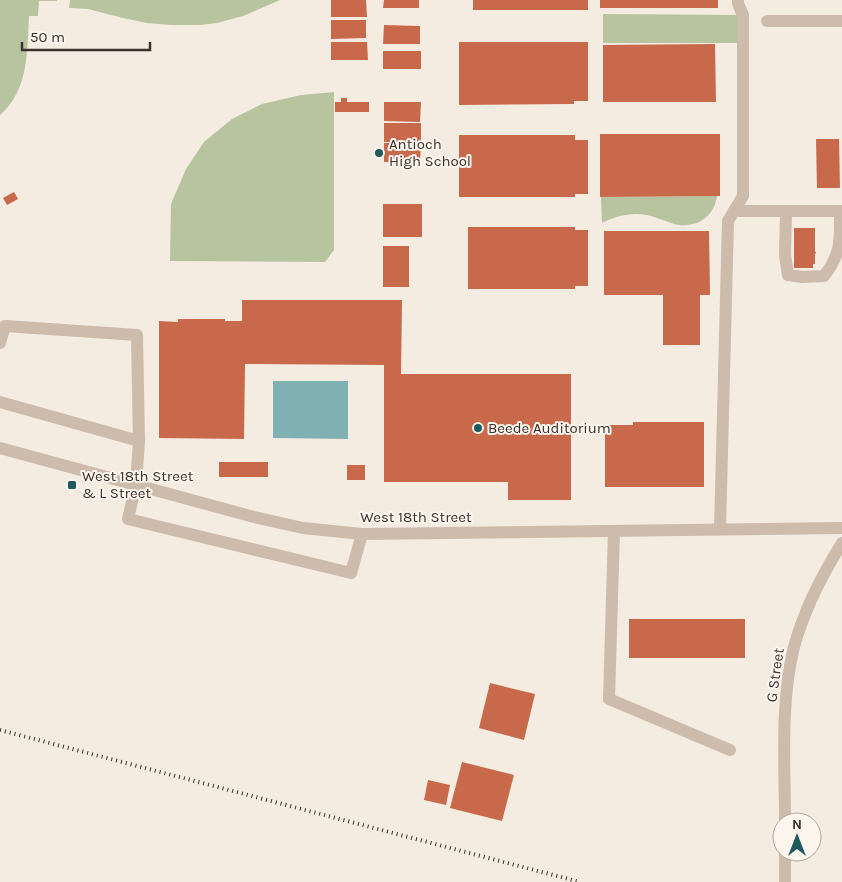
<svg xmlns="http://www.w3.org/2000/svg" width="842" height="882" font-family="Karla,sans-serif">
	<rect width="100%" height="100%" fill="#f4ebe1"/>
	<g fill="#b8c4a0">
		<path d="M0 0H57V1H39L38 16H29C27 51 29 90 0 115Z"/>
		<path d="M70 0H280L243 16 217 23 200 25H171L147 23 123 18 88 9 69 8Z"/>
		<path d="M603 14 740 15V43H603Z"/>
		<path d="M334 92V250L325 262 170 261 171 204 186 169 204 142 232 119 262 104 301 95Z"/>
		<path d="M717 196C714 218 695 229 674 224 665 221 656 217 647 215 631 212 616 216 602 223L601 197Z"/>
	</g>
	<path fill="#7fb0b2" d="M273 381H348V439L273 438Z"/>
	<g fill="#c8694b">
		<path d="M331 0H366L367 17H331Z"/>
		<path d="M384 0H419V8H383Z"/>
		<rect x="473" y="0" width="115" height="10"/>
		<rect x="600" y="0" width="118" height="8"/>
		<path d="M331 20H366V38L331 39Z"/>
		<path d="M384 25 420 26V44H383Z"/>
		<path d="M331 42H367L368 60H331Z"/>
		<path d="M459 42H588V101H574V104L459 105Z"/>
		<path d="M715 44 716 102H603V45Z"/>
		<rect x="383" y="51" width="38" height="18"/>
		<path d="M341 98H347V102H369V112H335V102H341Z"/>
		<path d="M384 102H421L420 122 384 121Z"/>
		<rect x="384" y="123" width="37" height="19"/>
		<path d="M600 134H720V196L600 197Z"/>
		<path d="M459 135H575V140H588V194H575V197H459Z"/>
		<path d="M816 139H839L840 188H817Z"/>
		<path d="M384 143H421L420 162H384Z"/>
		<path d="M14 192 18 199 7 205 3 198Z"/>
		<rect x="383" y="204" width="39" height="33"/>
		<path d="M468 227H575V230H588V286H575V289H468Z"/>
		<path d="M794 228H815V251L816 253 815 254V264H813V268H794Z"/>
		<path d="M604 231H709L710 295H700V345H663V295H604Z"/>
		<rect x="383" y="246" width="26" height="41"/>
		<path d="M242 300H402L401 374H571V500H508V482H384V365L245 364 244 439 159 438V321L178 322V319H225V321H242Z"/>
		<path d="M633 422H704V487H605V425H633Z"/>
		<rect x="219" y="462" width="49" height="15"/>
		<rect x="347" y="465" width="18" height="15"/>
		<rect x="629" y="619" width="116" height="39"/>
		<path d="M490 683 535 694 524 740 479 728Z"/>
		<path d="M462 762 514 775 502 821 450 808Z"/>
		<path d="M428 780 450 785 446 805 424 800Z"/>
	</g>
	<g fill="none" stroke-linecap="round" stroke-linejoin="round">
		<g stroke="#cdbbac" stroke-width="12">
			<path d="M767 21H842"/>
			<path d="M734 211H842"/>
			<path d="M786 211 785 255 788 275 802 277 824 276C842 253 840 239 840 211"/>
			<path d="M0 343 5 326 137 335 139 441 136 484 128 519 351 573 362 534"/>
			<path d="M0 402 139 441"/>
			<path d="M0 448 254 517 303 528 362 534 842 528"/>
			<path d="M720 529 728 221 743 196V15L738 4V0"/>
			<path d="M614 531 609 699 730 750"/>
			<path d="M785 822C785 765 780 703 794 647 804 610 822 575 842 543"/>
			<path d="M785 882V852"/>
		</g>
		<path stroke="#3b302b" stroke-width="4" stroke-dasharray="1 4" stroke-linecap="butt" d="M0 730 580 882"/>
	</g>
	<g fill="#1f5a5e" stroke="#fbf5ee" stroke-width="2">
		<circle cx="379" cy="153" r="5"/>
		<circle cx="478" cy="428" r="5"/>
		<rect x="67" y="480" width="10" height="10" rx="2.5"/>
	</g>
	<g text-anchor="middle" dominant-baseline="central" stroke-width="4" stroke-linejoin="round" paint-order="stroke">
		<g font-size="15" fill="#3b302b" stroke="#fbf5ee" text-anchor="start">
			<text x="389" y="144">Antioch<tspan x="389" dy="17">High School</tspan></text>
			<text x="488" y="428">Beede Auditorium</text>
			<text x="82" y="476">West 18th Street<tspan x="82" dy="17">&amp; L Street</tspan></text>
		</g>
		<g font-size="15" fill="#3b302b" stroke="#fbf5ee">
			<text x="416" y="517">West 18th Street</text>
			<text transform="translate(775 675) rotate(-82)">G Street</text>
		</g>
	</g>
	<g transform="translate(797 837)"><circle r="24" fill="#fbf5ee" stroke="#aea6a0"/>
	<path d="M0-4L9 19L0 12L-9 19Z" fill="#1f5a5e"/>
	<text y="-8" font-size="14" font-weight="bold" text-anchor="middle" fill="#3b302b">N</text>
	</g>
	<path d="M22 42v8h128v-8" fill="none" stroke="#3b302b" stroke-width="2.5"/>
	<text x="30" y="42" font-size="15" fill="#3b302b" stroke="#fbf5ee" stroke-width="4" paint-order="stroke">50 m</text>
</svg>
